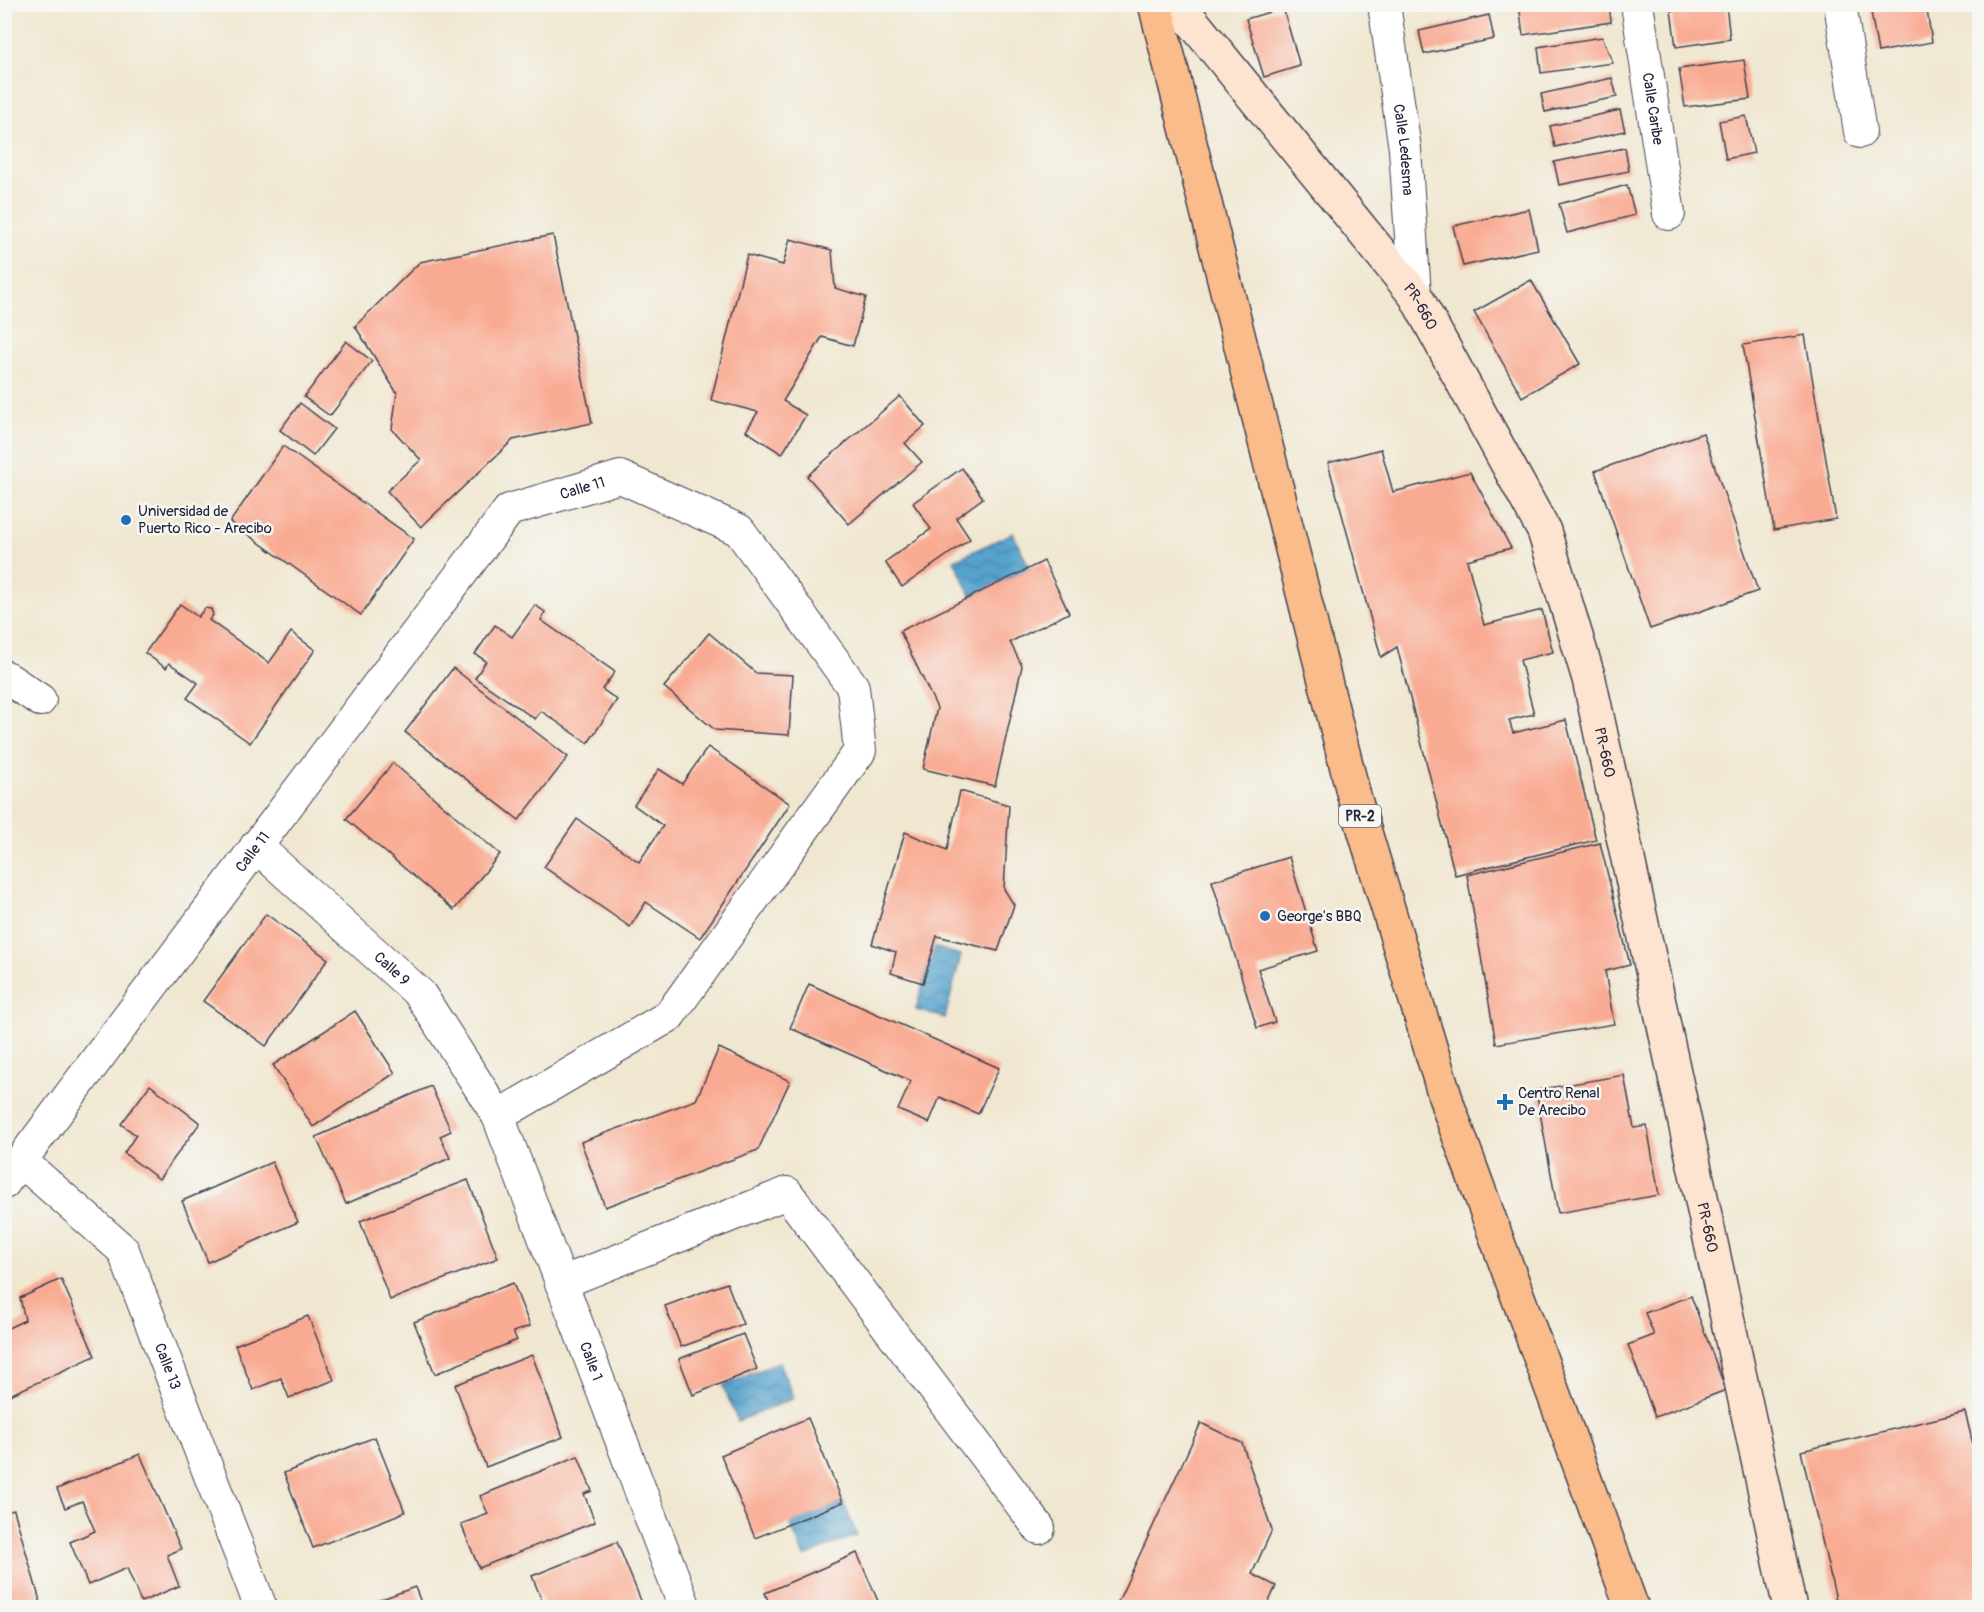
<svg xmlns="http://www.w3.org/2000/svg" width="1984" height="1612" font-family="Pangolin,sans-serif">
	<defs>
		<pattern id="water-waves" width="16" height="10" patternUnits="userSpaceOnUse" patternTransform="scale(1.5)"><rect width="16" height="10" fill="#54a2cd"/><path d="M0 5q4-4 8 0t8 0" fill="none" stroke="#4584a8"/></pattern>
	</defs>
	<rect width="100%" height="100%" fill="#f6f6f2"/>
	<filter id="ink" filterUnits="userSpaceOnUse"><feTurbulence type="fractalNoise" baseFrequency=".0167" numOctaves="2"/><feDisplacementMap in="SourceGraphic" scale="12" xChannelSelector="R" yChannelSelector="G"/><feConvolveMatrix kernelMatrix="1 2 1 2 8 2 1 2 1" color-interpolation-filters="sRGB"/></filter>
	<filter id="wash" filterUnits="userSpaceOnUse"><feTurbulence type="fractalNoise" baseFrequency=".008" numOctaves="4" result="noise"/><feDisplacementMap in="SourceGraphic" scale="24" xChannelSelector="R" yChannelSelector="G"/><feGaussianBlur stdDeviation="1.35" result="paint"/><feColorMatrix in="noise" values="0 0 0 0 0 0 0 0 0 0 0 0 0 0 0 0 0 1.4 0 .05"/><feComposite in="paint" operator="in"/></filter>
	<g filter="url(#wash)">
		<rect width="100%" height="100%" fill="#f0e7d0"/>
		<g fill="url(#water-waves)" stroke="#3b6284" stroke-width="1.5">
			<path d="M1013 533 1030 569 971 596 954 560Z"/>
			<path d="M933 947 961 955 945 1018 916 1010Z"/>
			<path d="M779 1362 794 1398 738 1421 723 1386Z"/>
			<path d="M843 1502 857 1535 804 1557 790 1523Z"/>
		</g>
		<g id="blocks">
			<g fill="#f9aa92">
				<path d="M1416 4H1455V6L1417 11Z"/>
				<path d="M1519 4H1609L1611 22 1523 35Z"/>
				<path d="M1715 4H1726L1730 39 1676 47 1671 10Z"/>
				<path d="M1916 4H1926L1932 42 1878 52 1871 12Z"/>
				<path d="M1283 8 1300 66 1264 77 1246 19Z"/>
				<path d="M1489 15 1494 39 1424 54 1419 31Z"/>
				<path d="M1602 37 1613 63 1541 73 1538 47Z"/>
				<path d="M1744 60 1750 99 1685 107 1679 69Z"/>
				<path d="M1612 78 1617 97 1545 112 1541 94Z"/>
				<path d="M1620 110 1625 131 1555 147 1550 126Z"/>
				<path d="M1746 116 1754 153 1726 159 1719 121Z"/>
				<path d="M1625 148 1629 171 1559 185 1554 162Z"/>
				<path d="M1627 185 1635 215 1567 233 1559 204Z"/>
				<path d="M1529 209 1538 249 1463 266 1453 226Z"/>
				<path d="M553 235 592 423 513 440 421 527 387 491 421 460 392 429 397 393 355 326 420 262Z"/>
				<path d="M790 239 832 250 835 288 866 297 853 346 822 337 783 401 806 415 782 454 746 431 758 412 711 400 747 255 783 265Z"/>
				<path d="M1531 280 1580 364 1522 397 1474 312Z"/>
				<path d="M1805 335 1836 519 1774 530 1743 345Z"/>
				<path d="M346 341 372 361 330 416 304 397Z"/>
				<path d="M900 396 925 426 905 443 922 462 849 524 807 476Z"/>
				<path d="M300 403 334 429 313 456 280 430Z"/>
				<path d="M1703 433 1758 591 1650 629 1595 471Z"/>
				<path d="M283 446 414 539 361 615 230 522Z"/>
				<path d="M1381 449 1393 492 1470 472 1511 548 1467 560 1484 625 1542 610 1553 652 1520 660 1534 714 1509 720 1513 733 1566 720 1596 840 1455 875 1397 647 1381 657 1328 463Z"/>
				<path d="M962 468 983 498 956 518 970 539 902 587 885 562 931 529 913 503Z"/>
				<path d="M1044 561 1069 613 1010 642 1022 666 995 786 923 769 937 708 900 631Z"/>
				<path d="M180 604 198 617 205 608 211 609 213 615 209 620 269 663 291 632 315 650 250 743 187 698 198 683 169 663 166 668 145 653Z"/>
				<path d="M535 605 545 612 541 620 615 672 602 689 617 700 588 743 541 711 535 719 475 678 486 661 475 654 495 625 512 637Z"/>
				<path d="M709 633 756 673 793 675 789 735 715 730 664 687Z"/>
				<path d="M453 668 568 757 519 820 405 732Z"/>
				<path d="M708 747 790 804 700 938 646 902 630 927 544 867 577 819 639 862 663 826 634 805 659 769 682 784Z"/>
				<path d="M393 763 500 854 454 910 346 819Z"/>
				<path d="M960 791 1009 805 1004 889 1014 905 998 951 937 936 923 983 891 973 896 952 872 944 905 832 947 850Z"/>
				<path d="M1600 843 1630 965 1605 971 1614 1024 1496 1044 1467 875Z"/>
				<path d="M1289 857 1318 951 1258 969 1275 1022 1257 1028 1212 881Z"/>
				<path d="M266 914 328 959 266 1046 203 1001Z"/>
				<path d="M809 984 999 1068 978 1114 940 1097 929 1123 898 1110 911 1081 790 1028Z"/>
				<path d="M355 1011 395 1073 313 1127 273 1065Z"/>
				<path d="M719 1048 790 1081 758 1150 605 1207 581 1142 696 1100Z"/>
				<path d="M1624 1075 1634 1128 1647 1126 1659 1195 1558 1213 1536 1090Z"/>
				<path d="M150 1085 200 1123 159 1179 124 1153 136 1135 121 1124Z"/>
				<path d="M431 1086 451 1131 440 1136 450 1158 346 1204 316 1137Z"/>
				<path d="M272 1162 298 1222 208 1262 182 1201Z"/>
				<path d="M468 1180 498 1258 390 1300 360 1221Z"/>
				<path d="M61 1279 95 1356 10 1395 4 1382V1330L25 1320 20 1298Z"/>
				<path d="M513 1283 530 1326 513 1332 517 1340 435 1374 414 1322Z"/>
				<path d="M727 1283 743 1324 681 1347 665 1306Z"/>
				<path d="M1691 1296 1726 1390 1655 1417 1628 1345 1654 1335 1645 1313Z"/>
				<path d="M308 1316 334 1380 289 1398 281 1378 253 1390 235 1345Z"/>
				<path d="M743 1334 757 1369 693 1395 679 1359Z"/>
				<path d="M532 1355 563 1437 486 1467 455 1385Z"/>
				<path d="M1965 1412 1980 1472V1608H1838L1801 1451Z"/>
				<path d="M808 1418 843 1502 755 1538 721 1455Z"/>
				<path d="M1201 1423 1242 1443 1272 1530 1252 1574 1276 1586 1266 1608H1115Z"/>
				<path d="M375 1437 405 1512 313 1548 284 1473Z"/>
				<path d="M140 1454 181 1549 167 1555 179 1586 141 1602 127 1568 88 1585 70 1542 95 1531 82 1501 65 1508 57 1489Z"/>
				<path d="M578 1456 592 1491 584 1494 595 1522 479 1568 461 1524 488 1514 480 1496Z"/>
				<path d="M14 1510 42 1608H4V1512Z"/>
				<path d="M617 1542 644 1608H545L532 1576Z"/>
				<path d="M857 1553 881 1608H771L765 1593Z"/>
				<path d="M415 1587 423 1608H360V1607Z"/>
			</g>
		</g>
	</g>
	<g filter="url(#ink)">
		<use href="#blocks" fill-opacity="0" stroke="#414051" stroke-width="1.5"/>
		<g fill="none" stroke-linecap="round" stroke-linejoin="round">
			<defs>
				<g id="street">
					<path id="s1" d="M1384 4 1405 149 1415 295"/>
					<path id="s2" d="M1637 4 1669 214"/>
					<path d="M1840 4 1860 132"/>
					<path d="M4 676 40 700"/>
					<path id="s3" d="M256 846 420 994 498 1116 685 1608"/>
					<path id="s4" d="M21 1161 123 1250 261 1608"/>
					<path id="s5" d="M4 1183 509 510 620 477 739 530 853 687 860 751 669 1016 498 1116"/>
					<path d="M561 1283 787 1193 1039 1528"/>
				</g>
				<g id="secondary">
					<path id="s6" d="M1178 4 1415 295 1544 531 1589 679 1790 1608"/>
				</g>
				<path id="primary" d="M1155 4 1354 796 1448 1106 1632 1608"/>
			</defs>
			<use href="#street" stroke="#414051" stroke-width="34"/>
			<use href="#secondary" stroke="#414051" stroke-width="36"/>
			<use href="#primary" stroke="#414051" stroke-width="36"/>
			<use href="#street" stroke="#fff" stroke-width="32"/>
			<use href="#secondary" stroke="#fde4d1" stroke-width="33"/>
			<use href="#primary" stroke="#fabc8b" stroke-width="33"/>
		</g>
	</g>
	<g fill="#1f6fb2" stroke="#f6f6f2" stroke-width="2">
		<circle cx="126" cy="520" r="6"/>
		<circle cx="1265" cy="916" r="6"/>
		<path d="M1502 1093h6v6h6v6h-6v6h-6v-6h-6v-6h6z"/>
	</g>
	<g text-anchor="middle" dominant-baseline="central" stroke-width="5" stroke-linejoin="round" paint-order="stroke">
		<rect fill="#f6f6f2" stroke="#626272" stroke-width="1.5" x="1339" y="805" width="42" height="22" rx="4.5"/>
		<g font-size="14" font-weight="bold" fill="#22223b">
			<text x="1360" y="816">PR-2</text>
		</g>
		<g font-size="15" fill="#22223b" stroke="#f6f6f2">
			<text stroke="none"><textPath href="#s2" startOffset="106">Calle Caribe</textPath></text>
			<text stroke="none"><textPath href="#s1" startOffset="147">Calle Ledesma</textPath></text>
			<text stroke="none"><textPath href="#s6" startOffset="388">PR-660</textPath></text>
			<text stroke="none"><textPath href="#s5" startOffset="918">Calle 11</textPath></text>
			<text stroke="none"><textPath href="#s6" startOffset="874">PR-660</textPath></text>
			<text stroke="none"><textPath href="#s5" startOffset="414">Calle 11</textPath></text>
			<text stroke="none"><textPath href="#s3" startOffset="183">Calle 9</textPath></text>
			<text stroke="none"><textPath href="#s6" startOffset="1360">PR-660</textPath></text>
			<text stroke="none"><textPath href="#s3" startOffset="628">Calle 1</textPath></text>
			<text stroke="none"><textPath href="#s4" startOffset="260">Calle 13</textPath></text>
		</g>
		<g font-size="15" fill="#22223b" stroke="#f6f6f2" text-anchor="start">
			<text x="138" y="511">Universidad de<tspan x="138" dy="17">Puerto Rico - Arecibo</tspan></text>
			<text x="1277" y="916">George's BBQ</text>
			<text x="1518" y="1093">Centro Renal<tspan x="1518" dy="17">De Arecibo</tspan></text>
		</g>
	</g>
	<rect width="1984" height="1612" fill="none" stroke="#f6f6f2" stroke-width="24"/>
</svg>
